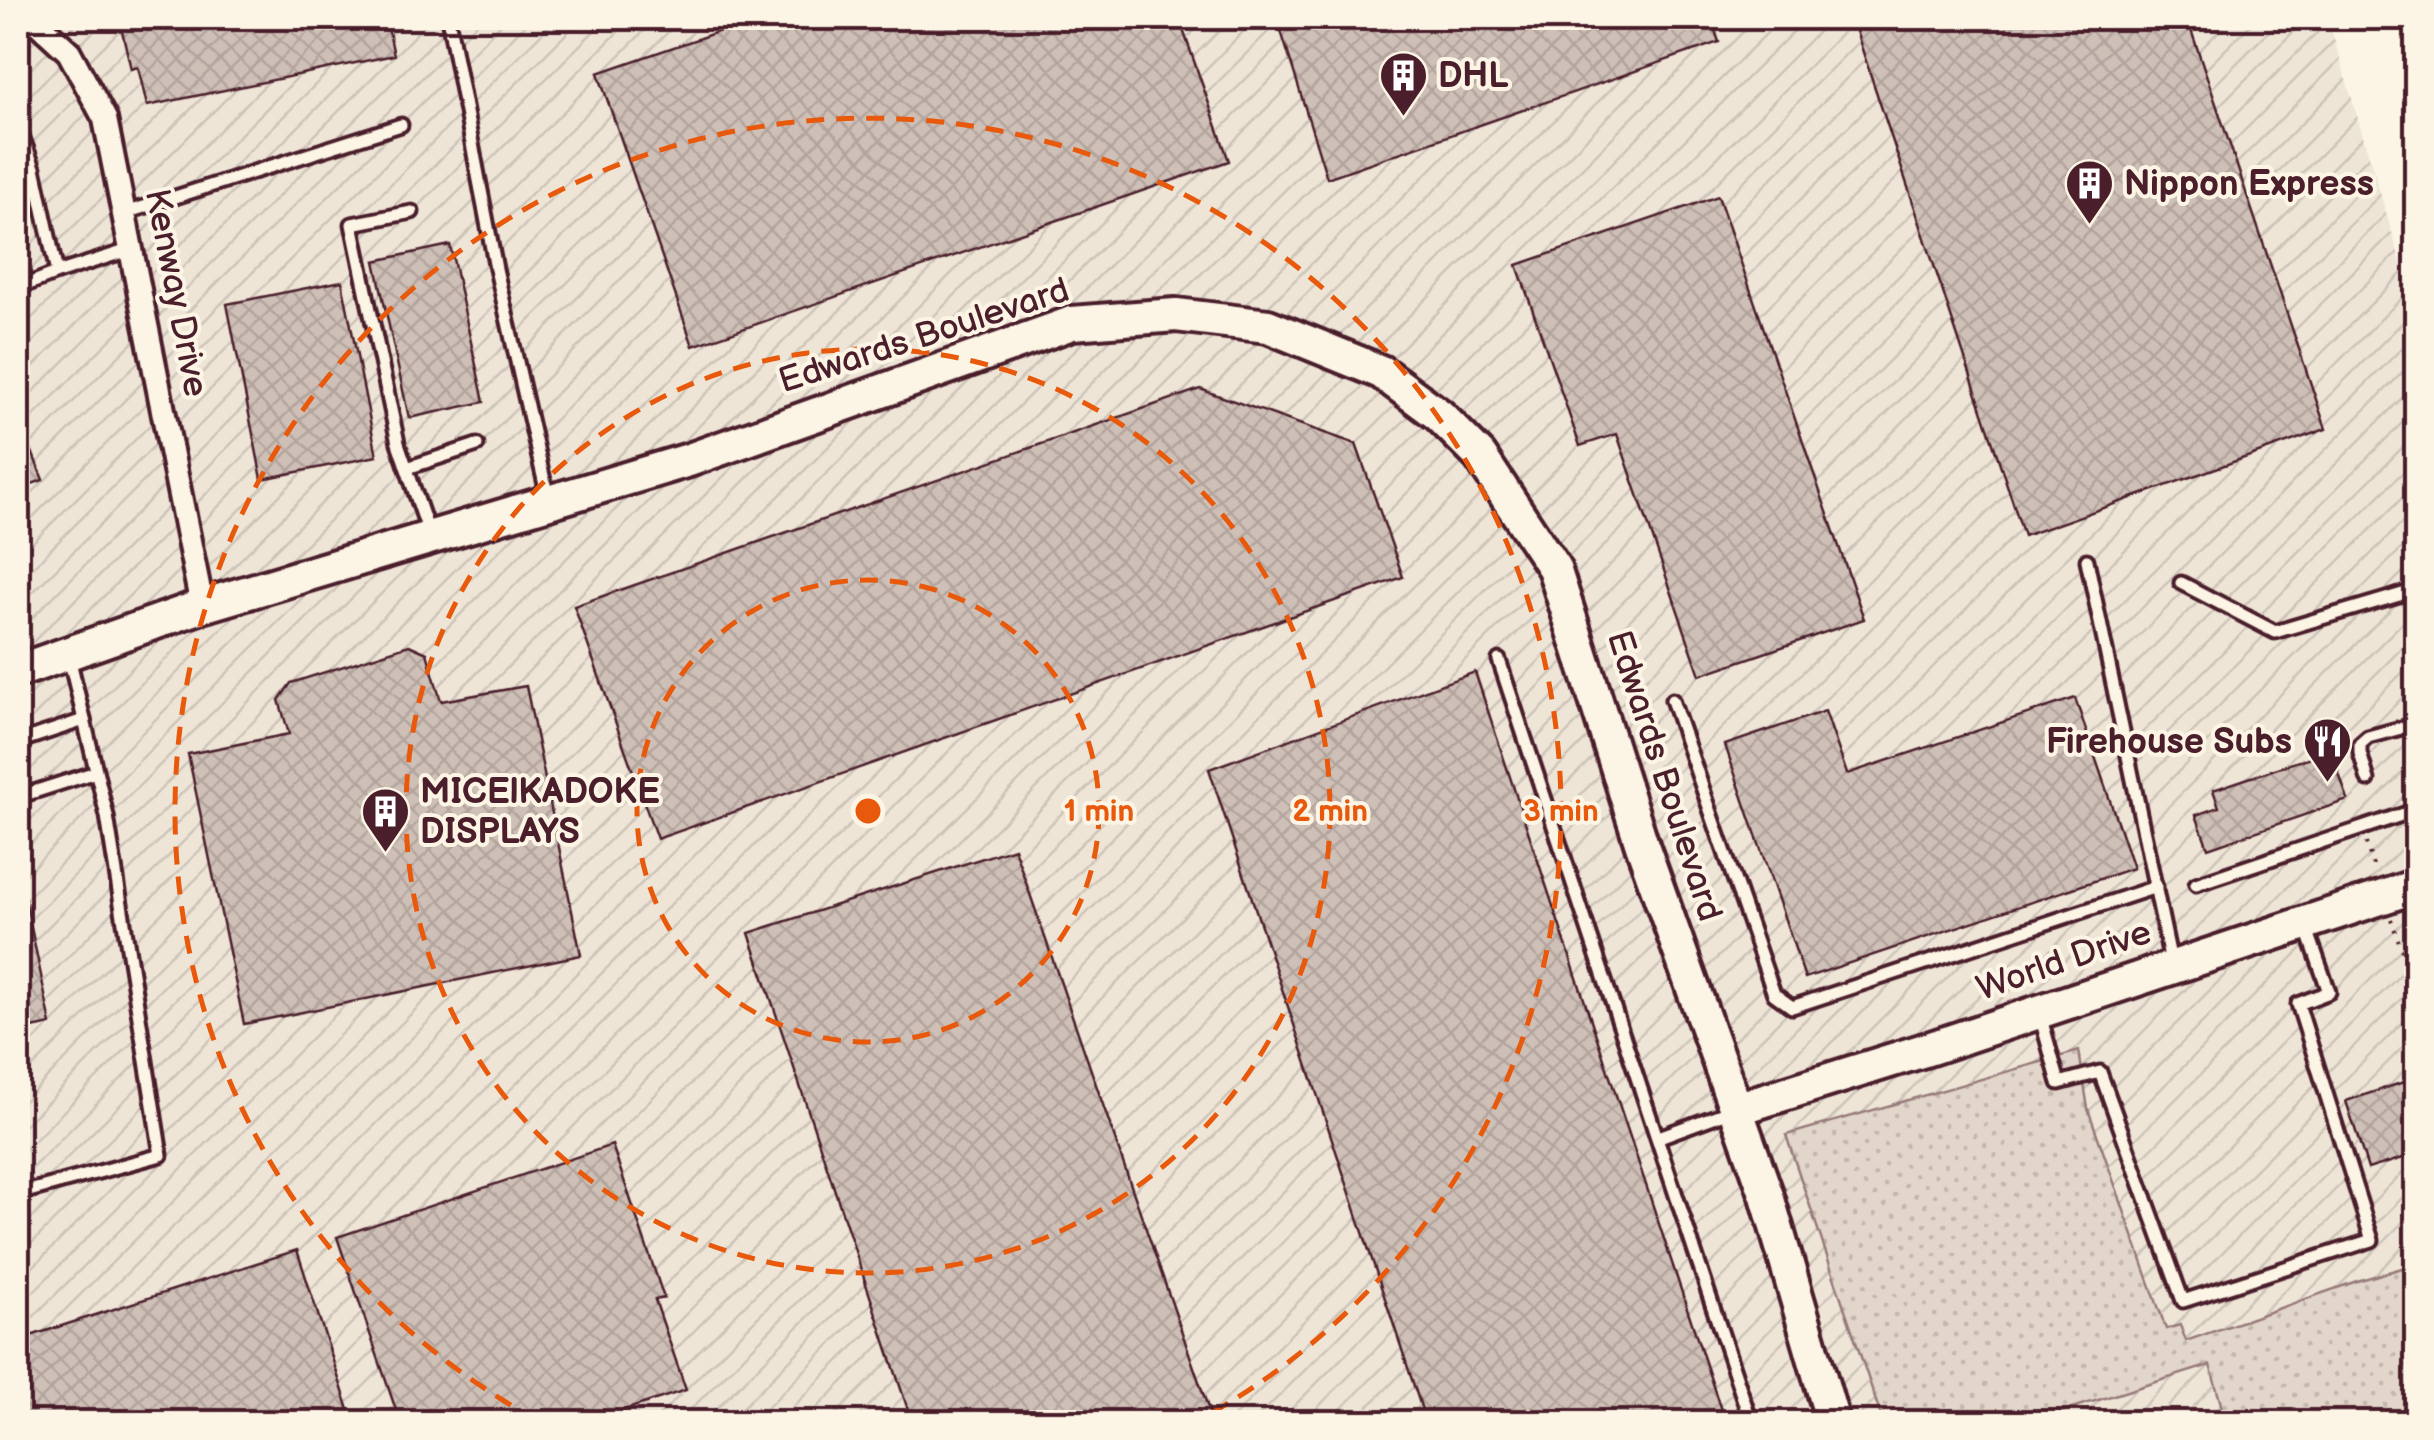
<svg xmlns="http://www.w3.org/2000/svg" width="2434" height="1440" font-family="'Balsamiq Sans',sans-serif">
	<defs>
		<pattern id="industrial-furrows" width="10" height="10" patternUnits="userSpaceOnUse" patternTransform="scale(2.5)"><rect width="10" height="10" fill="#eee5d7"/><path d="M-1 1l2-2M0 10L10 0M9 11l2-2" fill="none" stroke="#cec4b9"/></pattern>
		<pattern id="grass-dots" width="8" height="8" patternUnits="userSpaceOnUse" patternTransform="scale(2.5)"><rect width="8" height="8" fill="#e2d5ca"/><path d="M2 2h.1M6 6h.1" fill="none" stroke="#c3b6ae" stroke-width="1.8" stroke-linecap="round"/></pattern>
		<pattern id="building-cross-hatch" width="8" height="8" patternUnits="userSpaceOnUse" patternTransform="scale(2.5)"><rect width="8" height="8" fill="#cfc0b7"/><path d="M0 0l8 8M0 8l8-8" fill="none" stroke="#b3a59e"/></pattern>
	</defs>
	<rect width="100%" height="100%" fill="#fcf5e5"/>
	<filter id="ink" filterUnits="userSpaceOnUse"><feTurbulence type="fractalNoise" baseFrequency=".01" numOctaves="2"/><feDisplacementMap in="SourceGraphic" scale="20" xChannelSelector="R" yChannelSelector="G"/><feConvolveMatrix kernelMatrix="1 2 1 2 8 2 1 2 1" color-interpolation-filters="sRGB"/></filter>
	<g filter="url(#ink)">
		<path fill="url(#industrial-furrows)" d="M18 18H2311L2332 32 2416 313V1422H18Z"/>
		<path fill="url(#grass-dots)" stroke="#967a7a" stroke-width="2.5" d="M2079 1051 2088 1109 2166 1329 2180 1325 2186 1341 2357 1281 2416 1264V1422H2226L2210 1365 2028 1422H1883L1786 1135Z"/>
		<g fill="url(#building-cross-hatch)" stroke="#4a1f2b" stroke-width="2.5">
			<path d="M119 18H386L394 55 147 106 138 67 131 69Z"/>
			<path d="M758 18H1179L1229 161 693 346 598 73Z"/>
			<path d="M1277 18H1711L1719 42 1327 178Z"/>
			<path d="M1877 18H2187L2326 429 2024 536 1854 25Z"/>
			<path d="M1718 196 1864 619 1700 675 1617 434 1580 446 1517 265Z"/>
			<path d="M450 245 484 402 409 418 375 261Z"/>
			<path d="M342 281 377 456 262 479 227 304Z"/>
			<path d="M1200 389 1356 444 1403 577 657 839 574 606Z"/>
			<path d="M18 415 43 480 18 489Z"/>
			<path d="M409 645 427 653 441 701 526 686 581 955 244 1024 188 754 289 734 279 700 291 683Z"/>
			<path d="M1475 672 1725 1422H1426L1209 769Z"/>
			<path d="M2075 698 2133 868 1805 978 1725 745 1825 711 1847 774Z"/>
			<path d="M2331 750 2348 800 2208 848 2196 815 2219 807 2213 790Z"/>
			<path d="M1014 848 1213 1422H912L749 933Z"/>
			<path d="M18 898H25L51 1024 18 1031Z"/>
			<path d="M2416 1078V1154L2368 1169 2346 1101Z"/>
			<path d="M612 1145 664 1298 655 1300 686 1390 588 1422H400L337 1237Z"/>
			<path d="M297 1250 353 1422H18V1340Z"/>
		</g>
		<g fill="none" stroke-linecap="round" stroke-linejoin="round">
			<defs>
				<g id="lane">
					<path d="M448 18 496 269 548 498"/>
					<path d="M18 125 34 168 57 273 132 249"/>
					<path d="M412 212 352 224 398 443 429 533"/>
					<path d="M125 213 401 125"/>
					<path d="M18 288 57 273"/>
					<path d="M407 468 477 445"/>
					<path d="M2087 560 2171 962"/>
					<path d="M2181 583 2275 632 2416 590"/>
					<path d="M1499 660 1751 1422"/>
					<path d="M1672 700 1774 994 1792 1007 2156 887"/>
					<path d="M18 742 84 720"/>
					<path d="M2368 780 2360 753V744L2368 737 2416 724"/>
					<path d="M18 797 96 772"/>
					<path d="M2196 884 2416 810"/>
					<path d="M2040 1015 2059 1083 2100 1072 2183 1301 2372 1240 2298 1004 2329 992 2306 926"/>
					<path d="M1659 1137 1735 1109"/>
					<path d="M18 1194 161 1155 107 816 69 657"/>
				</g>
				<path id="street" d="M32 18 69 52 105 119 202 606"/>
				<g id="secondary">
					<path d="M18 671 202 606 689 460 1072 323 1176 315 1268 326 1381 372 1439 415 1480 456 1554 568 1642 845 1767 1196 1833 1422"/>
					<path d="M1736 1109 1931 1048 2416 886"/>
				</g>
			</defs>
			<use href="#lane" stroke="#4a1f2b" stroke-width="19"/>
			<use href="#street" stroke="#4a1f2b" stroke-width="30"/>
			<use href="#secondary" stroke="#4a1f2b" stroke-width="40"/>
			<g stroke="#4a1f2b" stroke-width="4" stroke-dasharray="2.5 8" stroke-linecap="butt">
				<path d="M2366 843 2375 872"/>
				<path d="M2391 919 2416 991"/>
			</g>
			<use href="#lane" stroke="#fcf5e5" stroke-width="11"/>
			<use href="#street" stroke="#fcf5e5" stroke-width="22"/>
			<use href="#secondary" stroke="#fcf5e5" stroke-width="32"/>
		</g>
	</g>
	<g fill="none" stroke="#e8590c" stroke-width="5" stroke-dasharray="18 12">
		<circle cx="868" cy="811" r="231"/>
		<circle cx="868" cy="811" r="462"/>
		<path d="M537 1420A693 693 0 1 1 1199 1420"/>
	</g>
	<defs>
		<symbol id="building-pin" viewBox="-11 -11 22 30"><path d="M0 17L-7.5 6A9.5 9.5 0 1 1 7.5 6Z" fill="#4a1f2b" stroke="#fcf5e5"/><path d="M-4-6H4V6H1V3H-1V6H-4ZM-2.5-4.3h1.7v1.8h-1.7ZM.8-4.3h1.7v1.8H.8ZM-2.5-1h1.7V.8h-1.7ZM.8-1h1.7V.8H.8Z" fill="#fff"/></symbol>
		<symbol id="restaurant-pin" viewBox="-11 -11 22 30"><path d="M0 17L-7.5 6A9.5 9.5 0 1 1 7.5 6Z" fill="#4a1f2b" stroke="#fcf5e5"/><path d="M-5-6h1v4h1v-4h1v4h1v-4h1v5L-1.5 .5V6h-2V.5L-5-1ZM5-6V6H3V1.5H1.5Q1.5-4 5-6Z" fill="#fff"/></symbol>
	</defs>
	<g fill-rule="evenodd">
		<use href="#building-pin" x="1376" y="48" width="55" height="75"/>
		<use href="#building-pin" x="2062" y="156" width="55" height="75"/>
		<use href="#restaurant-pin" x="2300" y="714" width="55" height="75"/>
		<use href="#building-pin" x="358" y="784" width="55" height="75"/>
	</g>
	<g text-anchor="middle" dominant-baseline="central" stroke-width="8" stroke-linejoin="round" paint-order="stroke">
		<g font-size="35" font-weight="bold" fill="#4a1f2b" stroke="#fcf5e5" text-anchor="start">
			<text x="1438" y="76">DHL</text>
			<text x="2124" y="184">Nippon Express</text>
			<text x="2292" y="742" text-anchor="end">Firehouse Subs</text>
			<text x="420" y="792">MICE|KADOKE<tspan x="420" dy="40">DISPLAYS</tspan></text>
		</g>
		<g font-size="35" fill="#4a1f2b" stroke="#fcf5e5">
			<text transform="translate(176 293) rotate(79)">Kenway Drive</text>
			<text transform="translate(924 336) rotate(-18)">Edwards Boulevard</text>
			<text transform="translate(1664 776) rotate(72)">Edwards Boulevard</text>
			<text transform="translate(2064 961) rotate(-19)">World Drive</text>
		</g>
	</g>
	<circle cx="868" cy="811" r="15" fill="#e8590c" stroke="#fcf5e5" stroke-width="5"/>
	<g font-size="30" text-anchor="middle" font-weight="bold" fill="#e8590c" stroke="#fcf5e5" stroke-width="8" stroke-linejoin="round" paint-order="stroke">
		<text x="1099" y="821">1 min</text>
		<text x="1330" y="821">2 min</text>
		<text x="1561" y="821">3 min</text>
	</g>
	<rect width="2434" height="1440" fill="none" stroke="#fcf5e5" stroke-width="60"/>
	<rect x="30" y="30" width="2374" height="1380" fill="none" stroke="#4a1f2b" stroke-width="4" filter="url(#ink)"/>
</svg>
